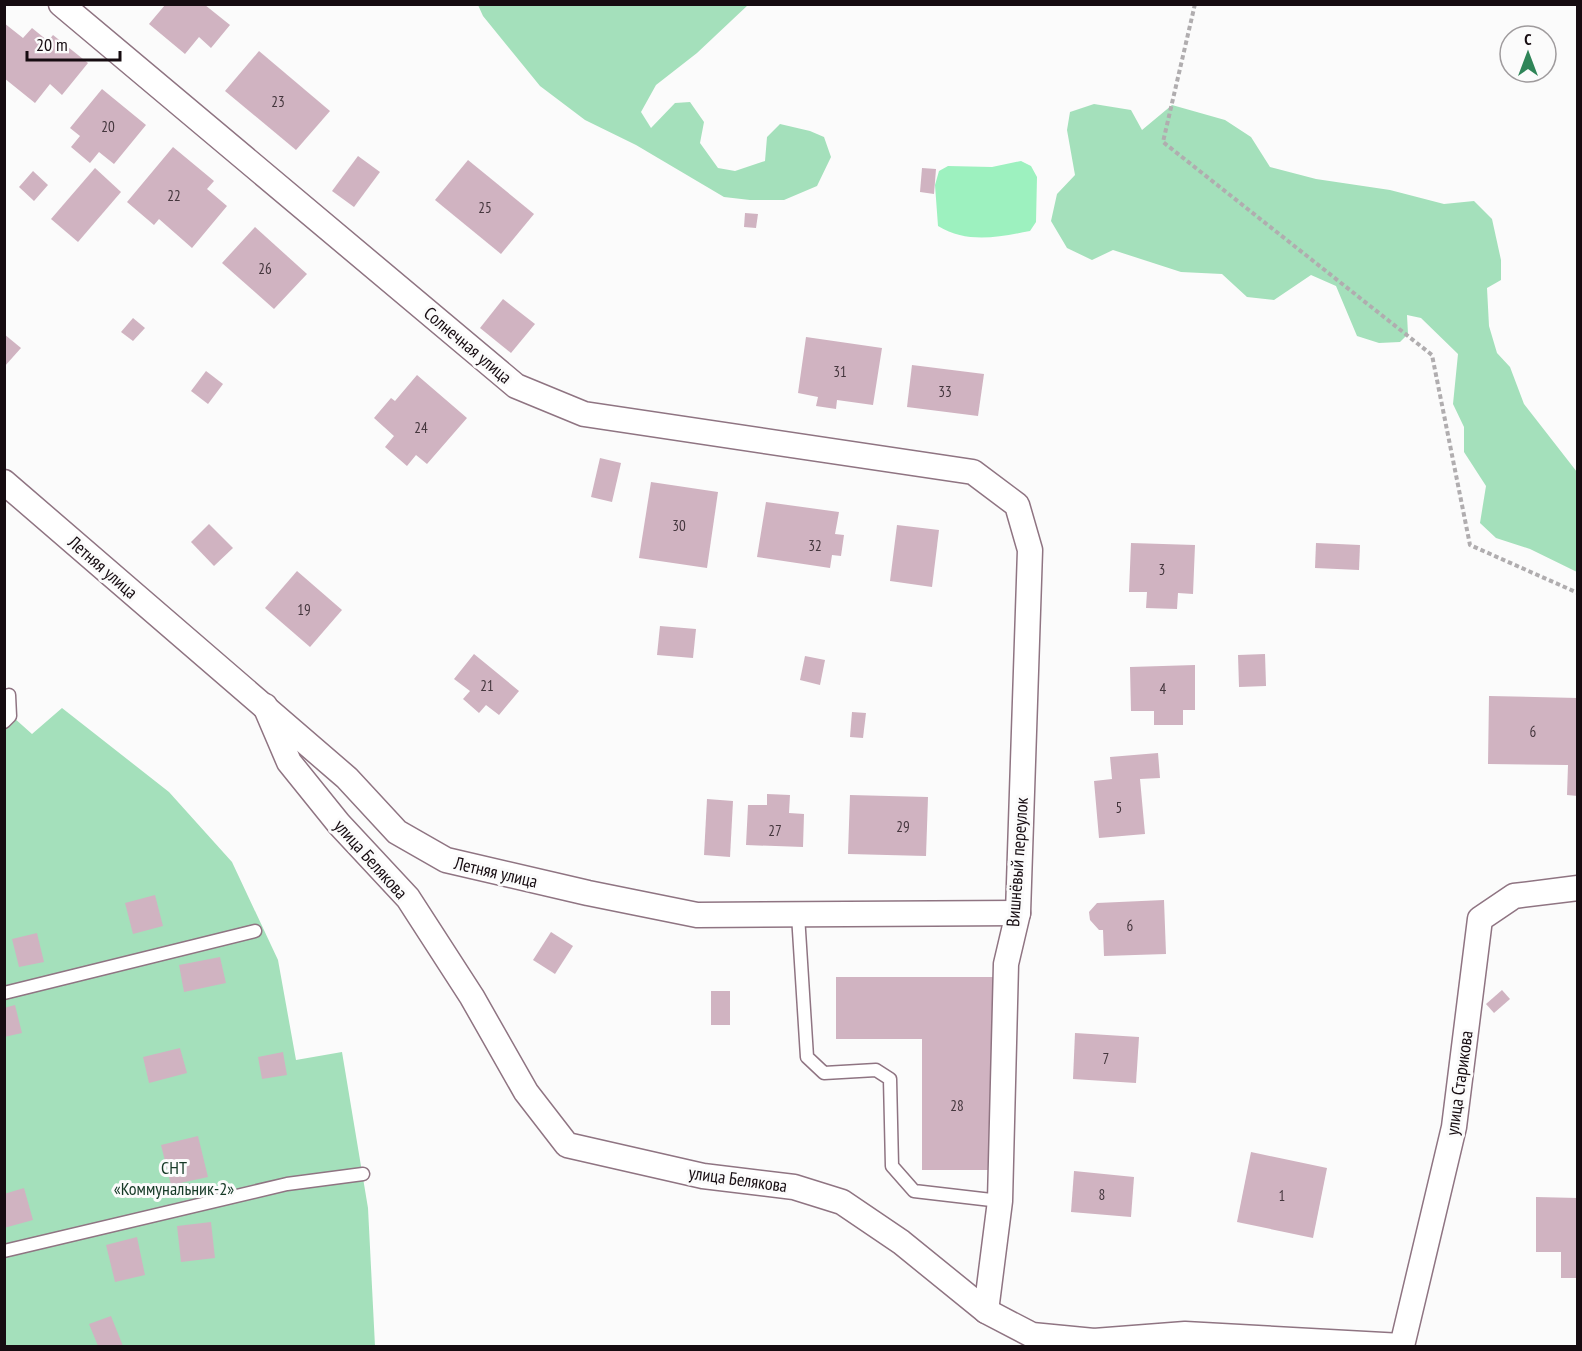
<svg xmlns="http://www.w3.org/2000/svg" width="1582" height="1351" font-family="'PT Sans Narrow',sans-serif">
	<rect width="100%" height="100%" fill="#fbfbfb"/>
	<g fill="#a4e0bb">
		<path d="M478 5H748L697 53 656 85 641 112 651 128 675 103 690 102 704 122 700 143 718 168 735 171 765 161 767 137 780 124 810 131 824 137 831 157 817 186 784 200H750L724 197 636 145 585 120 540 86 483 16Z"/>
		<path d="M1094 104 1131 110 1142 130 1172 105 1225 120 1251 137 1270 167 1316 179 1390 190 1444 204 1474 201 1492 219 1501 260V280L1487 288 1489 326 1497 353 1510 367 1524 404 1577 472V572L1530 549 1496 538 1480 523 1486 486 1464 452V427L1453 404 1458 354 1421 318 1407 315 1408 334 1400 342 1379 343 1357 336 1336 286 1311 275 1274 300 1247 297 1222 274 1181 272 1113 250 1092 260 1067 248 1051 221 1057 194 1075 175 1067 130 1070 112Z"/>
		<path d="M62 708 169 792 232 862 278 960 296 1060 342 1052 368 1208 375 1346H5L4 709 32 734Z"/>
	</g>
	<path fill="#9df1bf" d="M1021 161 1031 166 1037 177 1036 222 1030 231C998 237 968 244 938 226L935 185 939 171 948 166 992 167Z"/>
	<g fill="#d0b3c1">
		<path d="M165 5H205L230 25 211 48 199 37 185 54 149 24Z"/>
		<path d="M4 23 23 38 32 28 48 41 53 35 88 63 62 95 50 84 35 103 4 78Z"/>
		<path d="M259 51 330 111 296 150 225 91Z"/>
		<path d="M102 89 146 125 114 164 99 152 90 163 71 147 80 136 70 128Z"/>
		<path d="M173 147 214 181 207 189 227 206 192 248 159 219 154 225 127 202Z"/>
		<path d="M358 156 380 172 354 207 332 191Z"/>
		<path d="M468 160 534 214 501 254 435 200Z"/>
		<path d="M95 168 121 192 78 242 51 219Z"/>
		<path d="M922 168 936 169 934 194 920 192Z"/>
		<path d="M33 171 48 185 34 201 19 187Z"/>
		<path d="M745 213 758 214 756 228 744 227Z"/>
		<path d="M255 227 307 274 274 309 222 263Z"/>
		<path d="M503 299 535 324 511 353 480 328Z"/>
		<path d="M133 318 145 328 133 341 121 332Z"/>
		<path d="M4 334 21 348 4 367Z"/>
		<path d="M806 337 882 348 873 405 837 400 836 409 816 406 818 397 798 393Z"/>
		<path d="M912 365 984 374 978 416 907 407Z"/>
		<path d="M206 371 223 384 208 404 191 391Z"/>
		<path d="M417 375 467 418 427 464 416 455 407 466 385 447 394 436 374 418 391 398 395 401Z"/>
		<path d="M600 458 621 463 612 502 591 497Z"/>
		<path d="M651 482 718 492 707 568 639 558Z"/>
		<path d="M766 502 839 512 835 534 844 535 841 556 832 555 830 568 757 557Z"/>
		<path d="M209 524 233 548 214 566 191 542Z"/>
		<path d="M897 525 939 530 932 587 890 581Z"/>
		<path d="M1131 543 1195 545 1193 594 1178 593 1177 609 1146 608 1147 592H1129Z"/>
		<path d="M1316 543 1360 545 1359 570 1315 568Z"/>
		<path d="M297 571 342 610 310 647 265 608Z"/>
		<path d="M660 626 696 629 693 658 657 655Z"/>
		<path d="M474 654 519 691 499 715 486 705 479 713 463 699 470 691 454 679Z"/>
		<path d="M1265 654 1266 686 1239 687 1238 655Z"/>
		<path d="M805 656 825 660 820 685 800 680Z"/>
		<path d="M1195 665V710H1183V725H1154V711H1131L1130 667Z"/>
		<path d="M1489 696 1578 698V796L1567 795 1568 765 1488 764Z"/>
		<path d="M852 712 866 713 863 738 850 737Z"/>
		<path d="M1158 753 1160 778 1140 779 1145 834 1099 838 1094 781 1112 779 1110 757Z"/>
		<path d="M767 794 790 795 789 813 804 814 803 847 746 845 748 805H767Z"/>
		<path d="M850 795 928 797 926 856 848 854Z"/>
		<path d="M707 799 733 801 730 857 704 855Z"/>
		<path d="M155 895 163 926 133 934 125 903Z"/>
		<path d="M1164 900 1166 954 1104 956 1103 930H1099L1090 920 1089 912 1097 903Z"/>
		<path d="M551 932 573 946 555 974 533 960Z"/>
		<path d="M37 933 44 962 19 967 12 939Z"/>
		<path d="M220 957 226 983 184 992 179 965Z"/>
		<path d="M836 977H993V1170H922V1039H836Z"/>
		<path d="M1502 990 1510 999 1494 1013 1486 1004Z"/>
		<rect x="711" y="991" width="19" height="34"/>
		<path d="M15 1005 22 1033 4 1037V1008Z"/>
		<path d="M1075 1033 1139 1037 1136 1083 1073 1079Z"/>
		<path d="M180 1048 187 1073 149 1083 143 1057Z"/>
		<path d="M283 1052 287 1075 262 1079 258 1057Z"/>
		<path d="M198 1136 208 1177 171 1185 161 1145Z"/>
		<path d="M1251 1152 1327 1168 1313 1238 1237 1222Z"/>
		<path d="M1074 1171 1134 1177 1131 1217 1071 1212Z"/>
		<path d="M24 1188 33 1220 4 1228V1194Z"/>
		<path d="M1536 1197 1578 1198V1278H1561V1252H1536Z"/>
		<path d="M211 1222 215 1258 181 1262 177 1226Z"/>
		<path d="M137 1237 145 1275 115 1282 106 1245Z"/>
		<path d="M111 1316 123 1346H98L89 1324Z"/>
	</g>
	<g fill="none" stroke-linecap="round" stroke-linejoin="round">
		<defs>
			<g id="service">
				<path d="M4 722 10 716 9 695"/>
				<path d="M798 915 807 1057 824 1073 876 1070 890 1079 892 1166 914 1191 1000 1201"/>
				<path d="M4 993 255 931"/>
				<path d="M4 1251 287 1184 363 1174"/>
			</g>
			<g id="minor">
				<path d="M61 4 516 386 584 414 973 472 1017 505 1030 550 1018 913 1006 964 1000 1201 986 1311"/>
				<path d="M4 482 347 778 397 832 446 860 588 893 697 915 1018 913"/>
				<path d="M265 706 289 762 339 824 408 898 472 997 526 1092 567 1145 703 1176 794 1187 842 1202 901 1242 986 1311 1032 1335 1094 1341 1185 1334 1402 1346"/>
				<path d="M1402 1346 1454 1127 1480 919 1514 896 1578 888"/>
			</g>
		</defs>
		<use href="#service" stroke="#8f7482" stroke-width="15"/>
		<use href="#minor" stroke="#8f7482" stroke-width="27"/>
		<path stroke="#b0adaf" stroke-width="4" stroke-dasharray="4.5 3" stroke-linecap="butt" d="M1195 4 1163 142 1432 355 1470 545 1578 593"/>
		<use href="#service" stroke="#fff" stroke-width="12"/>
		<use href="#minor" stroke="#fff" stroke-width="24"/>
	</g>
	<g text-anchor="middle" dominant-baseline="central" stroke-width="6" stroke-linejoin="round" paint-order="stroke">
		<g font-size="15" fill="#44363d">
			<text x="278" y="101">23</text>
			<text x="108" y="126">20</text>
			<text x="174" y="195">22</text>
			<text x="485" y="207">25</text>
			<text x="265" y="268">26</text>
			<text x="840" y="371">31</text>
			<text x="945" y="391">33</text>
			<text x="421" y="427">24</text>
			<text x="679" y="525">30</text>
			<text x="815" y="545">32</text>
			<text x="1162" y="569">3</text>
			<text x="304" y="609">19</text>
			<text x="487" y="685">21</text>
			<text x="1163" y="688">4</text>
			<text x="1533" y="731">6</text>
			<text x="1119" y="807">5</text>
			<text x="903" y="826">29</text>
			<text x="775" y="830">27</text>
			<text x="1130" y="925">6</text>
			<text x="1106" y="1058">7</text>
			<text x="957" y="1105">28</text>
			<text x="1102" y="1194">8</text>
			<text x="1282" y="1195">1</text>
		</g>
		<g font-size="18" fill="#160c11" stroke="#fbfbfb">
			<text transform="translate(468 345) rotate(40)">Солнечная улица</text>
			<text transform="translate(103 567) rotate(41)">Летняя улица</text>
			<text transform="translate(371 859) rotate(48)">улица Белякова</text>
			<text transform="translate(1017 862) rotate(-86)">Вишнёвый переулок</text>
			<text transform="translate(496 872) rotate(13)">Летняя улица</text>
			<text transform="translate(1459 1083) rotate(-82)">улица Старикова</text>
			<text transform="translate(738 1179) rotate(8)">улица Белякова</text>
		</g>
		<g font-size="18" fill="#153926" stroke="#fbfbfb">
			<text x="174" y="1167">СНТ<tspan x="174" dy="21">«Коммунальник-2»</tspan></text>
		</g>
	</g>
	<rect width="1582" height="1351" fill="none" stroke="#160c11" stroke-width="12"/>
	<g transform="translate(1528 54)"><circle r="28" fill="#fbfbfb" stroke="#9f9b9d" stroke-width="1.5"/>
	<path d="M0-4.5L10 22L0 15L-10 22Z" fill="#2f8558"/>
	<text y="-9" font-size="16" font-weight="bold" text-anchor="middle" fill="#160c11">С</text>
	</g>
	<path d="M27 51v9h93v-9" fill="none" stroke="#160c11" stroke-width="3"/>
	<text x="36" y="51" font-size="18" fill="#160c11" stroke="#fbfbfb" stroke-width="4.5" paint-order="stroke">20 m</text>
</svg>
